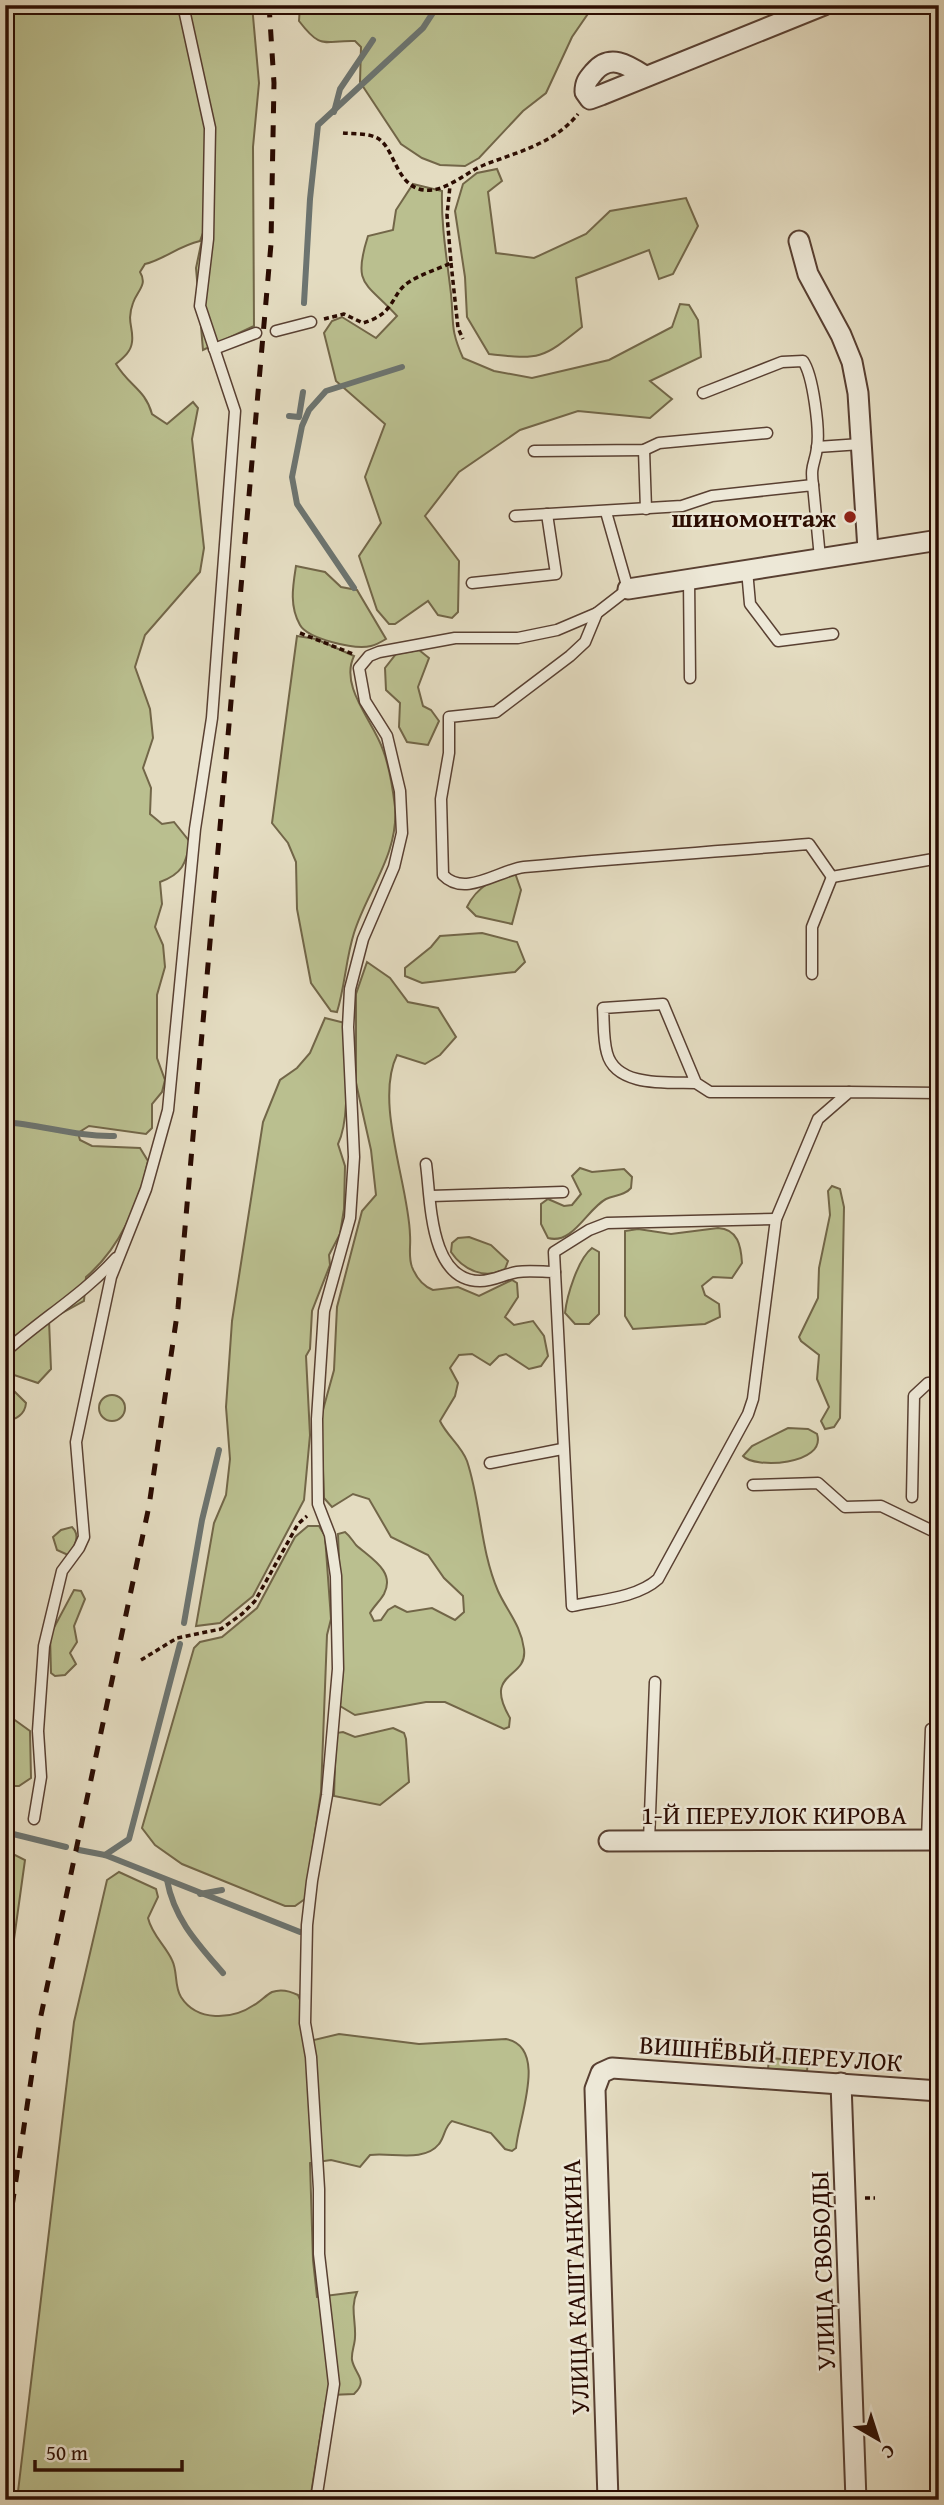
<svg xmlns="http://www.w3.org/2000/svg" width="944" height="2505" font-family="'Gentium Book Plus',serif">
	<rect width="100%" height="100%" fill="#e4dcc1"/>
	<filter id="stains"><feTurbulence type="fractalNoise" baseFrequency=".00286" numOctaves="4"/><feColorMatrix values="0 0 0 0 .2 0 0 0 0 .09 0 0 0 0 .02 0 0 0 .5 -.17"/></filter>
	<radialGradient id="worn" r=".72"><stop offset=".6" stop-color="#630" stop-opacity="0"/><stop offset="1" stop-color="#630" stop-opacity=".3"/></radialGradient>
	<g fill="#babf8f" stroke="#726648" stroke-width="2">
		<path d="M5 5H252L259 83 253 147 254 326 203 350 196 268 204 230 200 241C178 246 163 260 145 264L140 272C148 285 137 291 133 303 126 322 134 328 132 342 131 352 123 358 116 364 129 386 145 389 152 414L167 424 193 402 198 408 192 439 204 548 200 572 145 635 135 667 150 709 153 738 143 768 151 788 150 814 162 824 174 822 190 842C186 864 182 874 160 882L162 904 155 927 163 945 165 967 157 995V1058L165 1080 162 1092 152 1104V1128L146 1134 89 1126 78 1133 80 1140 92 1146 140 1148 148 1161C140 1203 119 1249 86 1277L84 1301 49 1320 51 1369 38 1383 11 1374 5 1349Z"/>
		<path d="M300 5H594L572 37 546 93 523 111 479 158 465 166 440 165 422 158 401 144 360 82 361 47 355 41C323 40 322 51 299 21Z"/>
		<path d="M497 169 502 181 488 192 496 253 534 258 586 234 610 211 686 198 698 226 673 274 659 279 649 250 576 278 582 327C542 359 540 360 489 354L467 317 465 277 455 211 463 184 477 173Z"/>
		<path d="M413 184 442 191C441 226 447 259 451 294 454 324 450 329 463 358L494 371 532 378 609 360 672 327 680 304 689 305 698 320 701 357 650 381 672 399 650 418 578 411 520 430 459 472 425 516 459 561 458 612 452 618 438 615 428 601 395 624H389L377 610 359 556 381 523 365 477 385 424 336 381 324 333 332 321 342 317 376 338 397 316C366 282 352 286 368 236L393 230 396 210Z"/>
		<path d="M296 566 325 572 341 587 357 590 386 639C381 642 376 645 371 646 355 650 308 639 300 625 289 606 293 585 296 566Z"/>
		<path d="M297 636 316 639 354 656C339 687 374 722 383 750 389 766 393 790 395 807 399 854 367 891 354 933 346 958 345 986 337 1012L331 1011 311 983 297 909 296 862 288 843 272 823Z"/>
		<path d="M419 650 429 658 418 687 423 706 431 710 439 721 428 745 407 742 399 727 400 703 386 690 385 668 396 654Z"/>
		<path d="M515 873 521 890 512 924 476 916 467 907C477 886 495 878 515 873Z"/>
		<path d="M482 933 517 942 525 962 515 972 422 983 405 976V968L431 947 440 936Z"/>
		<path d="M367 962 390 978 408 1002 438 1008 456 1037 440 1055 425 1064 397 1055C374 1102 409 1186 410 1235 411 1246 408 1256 412 1267 416 1277 423 1286 433 1290L458 1287 479 1296 512 1280 517 1283 518 1297 505 1317 514 1325 533 1321 544 1336 548 1356 541 1366 529 1369 506 1354 499 1356 490 1365 472 1354 459 1355 450 1368 458 1383 455 1396 440 1421C447 1436 461 1445 467 1461 481 1503 480 1549 498 1591 507 1611 521 1625 524 1649 528 1680 482 1670 510 1718L509 1727 504 1729 445 1702H426L355 1715 340 1706 343 1667 338 1534 345 1532C350 1536 352 1540 356 1545 370 1558 396 1571 384 1594 380 1601 374 1606 370 1613L374 1621 381 1620 388 1610 395 1606 407 1612 432 1608 455 1620 464 1612 463 1596 444 1578 428 1555 391 1537 369 1499 353 1494 332 1507 324 1498 321 1417 334 1370 337 1307 362 1211 376 1195 371 1150 356 1083V994Z"/>
		<path d="M325 1018 345 1023C344 1056 352 1115 338 1144L345 1166 344 1209 340 1234 329 1255 330 1265 312 1311 310 1349 306 1356 310 1435 304 1500 253 1596 220 1623 196 1626 214 1523 226 1495 230 1459 226 1407 232 1321 263 1122 280 1080 297 1068 310 1053Z"/>
		<path d="M580 1168 592 1172 624 1169 632 1177 631 1188C624 1196 615 1195 606 1199 587 1209 573 1245 548 1238L541 1224V1204L548 1199 564 1206 572 1205 581 1194 572 1176Z"/>
		<path d="M832 1186 840 1189 844 1207 840 1418 834 1427 825 1429 821 1421 829 1407 817 1379 819 1355 801 1341 799 1337 818 1298 819 1268 830 1215 828 1191Z"/>
		<path d="M718 1228C738 1229 741 1246 742 1263L732 1278 713 1277 702 1286 705 1295 719 1304 720 1317 705 1324 633 1329 625 1316V1231L638 1229 671 1234Z"/>
		<path d="M469 1237 491 1245 508 1261 505 1269C485 1280 463 1270 451 1252L452 1243 458 1238Z"/>
		<path d="M592 1248 599 1252V1314L589 1324H575L565 1313C567 1295 578 1259 592 1248Z"/>
		<path d="M5 1382 26 1403C25 1415 16 1419 5 1422Z"/>
		<circle cx="112" cy="1408" r="13"/>
		<path d="M788 1428 808 1429 817 1434C827 1465 754 1469 743 1456L752 1446Z"/>
		<path d="M308 1526H319L325 1536 331 1619 327 1635 321 1792 305 1899 295 1906H285L182 1864 155 1845 142 1828 194 1648 200 1642 222 1637 257 1608 295 1537Z"/>
		<path d="M72 1527C81 1536 75 1546 68 1555L57 1550 53 1537 61 1530Z"/>
		<path d="M74 1590 81 1591 85 1599 74 1626 77 1642 70 1653 76 1664 65 1675 55 1676 51 1673 50 1635Z"/>
		<path d="M12 1718 30 1731 31 1778 19 1786H5V1721Z"/>
		<path d="M393 1728 404 1733 406 1739 409 1782 380 1805 334 1796 336 1733 343 1732 355 1737Z"/>
		<path d="M5 1855H15L25 1860 5 2004Z"/>
		<path d="M119 1872 156 1889 158 1897 148 1918C152 1935 165 1945 172 1960 178 1972 174 1986 181 1997 197 2022 232 2020 254 2005 260 2002 266 1995 272 1992 280 1989 290 1991 298 1995L302 2005 301 2030 310 2041 339 2034 419 2044 506 2039C549 2047 518 2120 516 2148L512 2151 505 2149 491 2133 452 2121C444 2127 445 2137 439 2144 424 2163 391 2152 370 2155L360 2167 331 2160 310 2163 313 2260 317 2297 357 2292C350 2307 356 2321 355 2337 355 2345 351 2352 352 2360 355 2375 369 2380 354 2394L330 2395 326 2401 310 2500H17L74 2022 107 1880Z"/>
		<path d="M769 2058 808 2061 807 2071 768 2069Z"/>
	</g>
	<g fill="none" stroke-linecap="round" stroke-linejoin="round">
		<g stroke="#6c7470" stroke-width="6">
			<path d="M334 112 340 89 373 40"/>
			<path d="M304 303 310 199 318 125 423 28 438 5"/>
			<path d="M289 416 299 417 303 392"/>
			<path d="M354 588 297 504 292 477 302 426 309 410 326 391 402 367"/>
			<path d="M5 1122C42 1125 78 1137 114 1136"/>
			<path d="M184 1623 202 1520 219 1450"/>
			<path d="M5 1832 66 1847"/>
			<path d="M79 1850 105 1855 300 1932"/>
			<path d="M105 1855 129 1839 180 1644"/>
			<path d="M167 1880C174 1919 198 1944 223 1973"/>
			<path d="M200 1894 222 1890"/>
		</g>
		<defs>
			<g id="service">
				<path d="M276 331 311 322"/>
				<path d="M214 349 256 333"/>
				<path d="M703 393 782 362 803 361C813 375 820 430 817 448 815 464 810 465 813 485"/>
				<path d="M817 447 861 444"/>
				<path d="M644 450 646 509"/>
				<path d="M534 451 644 450 659 443 767 433"/>
				<path d="M606 512 628 589 597 613 585 642 570 656 496 712 449 717V753L441 799 443 875C465 898 499 870 524 867 618 858 714 852 809 844L832 877 939 858"/>
				<path d="M515 516 682 506 712 496 813 485 820 558"/>
				<path d="M747 570 750 604 778 641 833 634"/>
				<path d="M689 579 690 678"/>
				<path d="M472 583 556 574 547 514"/>
				<path d="M812 974V927L832 877"/>
				<path d="M696 1083C669 1082 616 1088 607 1053 603 1039 604 1022 603 1008L663 1004 696 1083 710 1092H849"/>
				<path d="M426 1164C431 1200 429 1281 480 1281 494 1281 504 1274 517 1272 529 1270 543 1272 555 1272L572 1606C599 1600 637 1598 658 1579L748 1414 753 1399 776 1219 818 1119 849 1092 939 1093"/>
				<path d="M431 1196 563 1192"/>
				<path d="M555 1272 554 1252 589 1230 607 1223 776 1219"/>
				<path d="M5 1352C41 1319 83 1295 116 1258"/>
				<path d="M490 1463 562 1449"/>
				<path d="M753 1485 818 1483 845 1507 881 1506 939 1534"/>
				<path d="M912 1497 914 1396 928 1383 939 1382"/>
				<path d="M34 1819 41 1777 38 1731 44 1646 62 1571 79 1548 84 1537 76 1442 111 1277 146 1189 168 1110 195 829 212 718 235 411 200 306 208 239 210 128 183 5"/>
				<path d="M927 1840 931 1729 939 1725"/>
				<path d="M649 1841 655 1682"/>
				<path d="M316 2500 334 2384 319 2254V2189L311 2057 305 2023 307 1925 312 1881 327 1795 338 1669 336 1576 330 1535 318 1504 317 1419 324 1311 350 1218 354 1157 348 1027 350 989 363 939 394 867 402 833 400 791 387 736 365 701 359 668 369 656 379 652 455 638H518L557 630 597 613"/>
			</g>
			<g id="minor">
				<path d="M645 76C628 65 610 53 594 72 588 79 585 82 585 92L590 99 601 95 824 5"/>
				<path d="M799 241 808 274 841 335 852 362 858 393 868 550"/>
				<path d="M628 589 939 540"/>
				<path d="M609 1841 939 1840"/>
				<path d="M841 2083 856 2500"/>
				<path d="M608 2500 595 2089 601 2073 612 2068 939 2091"/>
			</g>
		</defs>
		<use href="#service" stroke="#594032" stroke-width="13"/>
		<use href="#minor" stroke="#594032" stroke-width="23"/>
		<g stroke="#2b0c02" stroke-width="3.5" stroke-dasharray="5 3.5" stroke-linecap="butt">
			<path d="M343 133C353 134 366 133 375 137 394 144 394 181 419 189 442 196 464 173 484 165 517 152 554 144 578 114"/>
			<path d="M451 263 458 328 463 339"/>
			<path d="M324 319 344 314 363 323C397 313 390 294 409 282 421 274 438 269 451 263L447 215 450 186"/>
			<path d="M300 633 353 654"/>
			<path d="M141 1660 177 1638 221 1629 242 1614 255 1601 298 1524 307 1516"/>
			<path d="M865 2198H875"/>
		</g>
		<use href="#service" stroke="#ede8d7" stroke-width="10"/>
		<use href="#minor" stroke="#ede8d7" stroke-width="19"/>
		<path stroke="#2b0c02" stroke-width="5" stroke-dasharray="12 12" stroke-linecap="butt" d="M5 2253 40 2020 149 1506 178 1308 271 244 274 83 269 5"/>
	</g>
	<circle fill="#8f2418" stroke="#ede8d7" stroke-width="2.5" cx="850" cy="517" r="7"/>
	<g text-anchor="middle" dominant-baseline="central" stroke-width="5" stroke-linejoin="round" paint-order="stroke">
		<g font-size="26" font-weight="bold" fill="#2b0c02" stroke="#ede8d7" text-anchor="end">
			<text x="836" y="517">шиномонтаж</text>
		</g>
		<g font-size="26" fill="#2b0c02" stroke="#ede8d7">
			<text x="774" y="1814">1-Й ПЕРЕУЛОК КИРОВА</text>
			<text transform="translate(771 2053) rotate(4)">ВИШНЁВЫЙ ПЕРЕУЛОК</text>
			<text transform="translate(822 2271) rotate(-92)">УЛИЦА СВОБОДЫ</text>
			<text transform="translate(575 2287) rotate(-92)">УЛИЦА КАШТАНКИНА</text>
		</g>
	</g>
	<rect width="944" height="2505" fill="none" stroke="#e4dcc1" stroke-width="28"/>
	<rect x="7" y="7" width="930" height="2491" fill="none" stroke="#2b0c02" stroke-width="3.5"/>
	<rect x="14" y="14" width="916" height="2477" fill="none" stroke="#2b0c02" stroke-width="2"/>
	<g transform="translate(878 2439) rotate(141)" stroke="#ede8d7" stroke-width="5" paint-order="stroke">
	<path d="M0-5L12 26L0 18L-12 26Z" fill="#2b0c02"/>
	<text y="-10" font-size="19" font-weight="bold" text-anchor="middle" fill="#2b0c02">С</text>
	</g>
	<path d="M35 2460v10h147v-10" fill="none" stroke="#2b0c02" stroke-width="3.5"/>
	<text x="46" y="2460" font-size="21" fill="#2b0c02" stroke="#ede8d7" stroke-width="5" paint-order="stroke">50 m</text>
	<rect width="100%" height="100%" filter="url(#stains)"/>
	<rect width="100%" height="100%" fill="url(#worn)"/>
</svg>
